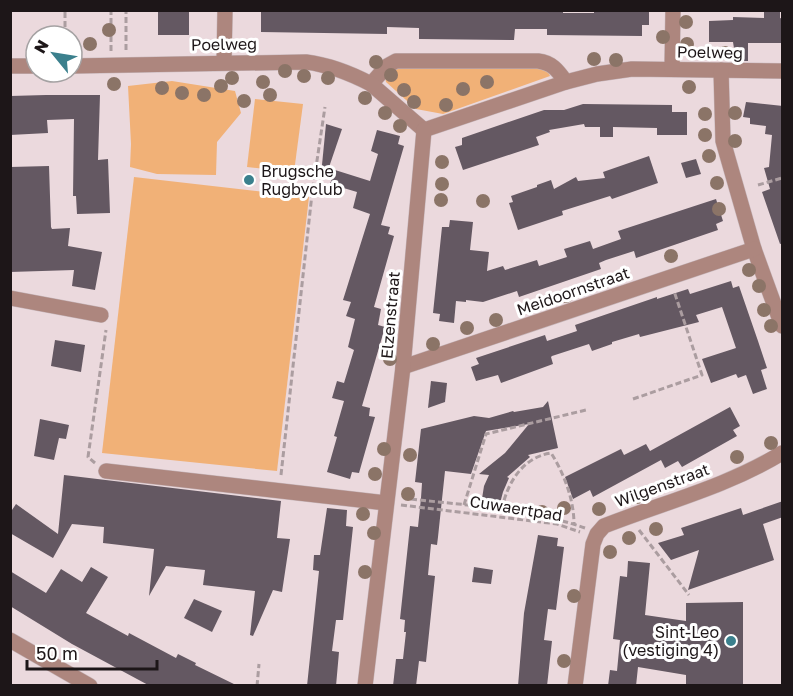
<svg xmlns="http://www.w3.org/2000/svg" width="793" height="696" font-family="'Golos Text',sans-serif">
	<rect width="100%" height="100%" fill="#ebd9dd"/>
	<g fill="#f1b177">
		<path d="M546 67 550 76 443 114 416 109 386 82 385 77 395 68Z"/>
		<path d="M172 81 235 91 241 113 217 142 216 175 157 174 130 167 131 144 128 86Z"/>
		<path d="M255 99 303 104 294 172 247 167Z"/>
		<path d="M134 177 309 197 277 471 102 453Z"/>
	</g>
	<g fill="#645862">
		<rect x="158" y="10" width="31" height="25"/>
		<path d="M261 10H563V13H594V10H649V25H642V36L547 35V29H515L514 40 419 39V28L387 27V34L261 32Z"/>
		<path d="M764 10H780V18L783 19V43H748V61H736L733 42H709V21L733 20V17L764 18Z"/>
		<path d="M46 95H100L98 160 108 159 110 213 77 214 76 196H73L74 119 47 120 48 133 10 135V96Z"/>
		<path d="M746 102 783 106V243L780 244 762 192 770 189 764 168 769 167 772 135 765 134 766 126 750 124V118L743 117Z"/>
		<path d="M583 104 672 105V112H687V135H657V128L613 127V137H600V127H585L584 124 549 130 550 132 536 137 539 145 463 170 455 147 462 145V138L544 110H564Z"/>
		<path d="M326 124 342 129 326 176 321 175Z"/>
		<path d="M377 130 400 136 398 144 404 146 381 225 390 227 388 234 394 236 374 307 381 309 378 325 385 327 362 406 370 408 369 416 375 417 359 473 352 472 350 479 327 472 337 437 334 436 344 401 332 398 337 381 344 383 354 350 348 347 355 319 346 316 351 302 343 300 370 214 353 208 357 192 330 184 335 170 370 181 378 154 371 151Z"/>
		<path d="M649 156 658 183 612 199 610 196 562 211 563 215 518 230 509 203 513 202 511 196 537 187V185L551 180 554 189 576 177 578 181 605 178 603 172Z"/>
		<path d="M696 159 701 174 686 178 681 163Z"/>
		<path d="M49 166 51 227 52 229 70 228 68 246 102 252 95 290 72 286 74 270 10 272V167Z"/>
		<path d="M716 199 723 221 716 224 718 230 636 258 634 251 606 260 599 263 601 269 519 297 517 291 483 302 466 300V302L456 301 454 323 439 321 440 314 433 313 442 227H449L450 220 473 222 470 250 489 252 487 271 503 266 505 270 537 260 539 266 567 257 564 249 590 241 593 249 621 239 618 231Z"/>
		<path d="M731 281 733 288 739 286 758 341 767 368 761 370 767 389 753 394 746 375 738 378 736 374 711 383 702 359 736 348 722 307 696 315 699 322 640 337 639 334 612 342V344L592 351 589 344 552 356 551 357 553 364 501 383 498 375 476 381 471 367 479 364 476 358 545 335 547 341 577 331 575 325 657 297V299L688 289 690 294Z"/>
		<path d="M55 340 85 345 81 372 51 366Z"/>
		<path d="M431 381 447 383 445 402 428 408Z"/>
		<path d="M548 401 558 448 528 455 530 457 507 477 509 478 503 492 499 507 481 505 484 486 489 475 479 474 505 453 529 424 486 431 471 474 445 471 438 537 437 545 431 544 428 575 435 576 426 662 419 661 416 686H393L396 659H403L406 632H404L405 620 400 619 410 526 418 527 421 498 422 483 415 482 421 429 474 416 489 418 513 411 514 412 543 407Z"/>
		<path d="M730 407 740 426 733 430 737 436 682 467 678 461 665 468 661 460 593 497 590 490 573 499 565 477 621 449 624 455 646 444 650 451Z"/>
		<path d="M40 419 69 425 66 439 59 438 54 460 34 456Z"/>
		<path d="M64 475 281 501 277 538 290 539 282 592 273 590 253 636 250 635 255 591 203 585 205 570 166 566 149 596 154 549 103 543 104 527 72 524 53 558 10 533V513L16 504 58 534Z"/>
		<path d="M783 501V517L763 524 774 560 688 590 699 550 671 560 658 543 684 535 681 528 741 508 743 515Z"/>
		<path d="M327 508 347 510 346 526 353 527 343 620H336L332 651 339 652 336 686H307L319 571 313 570 314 555H320Z"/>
		<path d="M538 535 558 538 557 546 564 547 556 610 548 609 544 640 552 641 547 686H518L524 613Z"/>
		<path d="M628 561 650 563 645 615 686 621V603L743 602V686H686V675L638 667 636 686H608L610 670 617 671 620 640 613 639 620 576 627 577Z"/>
		<path d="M91 567 108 577 86 613 128 636 129 633 176 658 178 654 196 663 195 665 238 686H150L72 644 10 606V571L46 593 61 569 82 582Z"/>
		<path d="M474 567 493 570 491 584 472 582Z"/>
		<path d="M194 599 222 611 212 632 184 618Z"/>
	</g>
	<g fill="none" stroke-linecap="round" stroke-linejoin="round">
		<defs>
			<g id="minor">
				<path d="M224 62 225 10"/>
				<path d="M10 66H36"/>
				<path d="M72 66 306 62C330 65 350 73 371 84L387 66 396 61H538C553 63 558 71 566 82L597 74 632 69 782 71"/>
				<path d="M672 69 673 10"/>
				<path d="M721 70 723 141 754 249 782 326"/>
				<path d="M371 84 424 130"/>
				<path d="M424 130 566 82"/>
				<path d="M10 298 101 315"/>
				<path d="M403 367 754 249"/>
				<path d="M106 471 386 503"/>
				<path d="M10 640 90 686"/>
				<path d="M365 686 403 367 424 130"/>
				<path d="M575 686 593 544 597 534 604 526C665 502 726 487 782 453"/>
			</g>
		</defs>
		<use href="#minor" stroke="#c6b6ba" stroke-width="16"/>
		<g stroke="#ab9da0" stroke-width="3" stroke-dasharray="6 3" stroke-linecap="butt">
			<path d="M65 36V10"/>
			<path d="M126 50V10"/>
			<path d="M111 51V10"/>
			<path d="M758 185 782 178"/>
			<path d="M633 399 702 375 674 291"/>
			<path d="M95 463 88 457 106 330"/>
			<path d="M281 475 312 194 325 107"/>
			<path d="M411 499C470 506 528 508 585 528"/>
			<path d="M401 505 557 524 580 532"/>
			<path d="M464 505 486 434 586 410"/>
			<path d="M502 509C507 483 523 457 551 453 564 473 574 500 574 524"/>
			<path d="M639 530 689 595"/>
			<path d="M257 686 259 664"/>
		</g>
		<use href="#minor" stroke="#ad867e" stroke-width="15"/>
	</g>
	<g fill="#8b7467">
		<circle cx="686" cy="22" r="7"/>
		<circle cx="109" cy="30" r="7"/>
		<circle cx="663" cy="37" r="7"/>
		<circle cx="90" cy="44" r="7"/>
		<circle cx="687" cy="44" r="7"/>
		<circle cx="725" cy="53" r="7"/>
		<circle cx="594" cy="59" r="7"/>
		<circle cx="616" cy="60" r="7"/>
		<circle cx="376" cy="62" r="7"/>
		<circle cx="285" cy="71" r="7"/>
		<circle cx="391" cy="75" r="7"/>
		<circle cx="304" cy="76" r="7"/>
		<circle cx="232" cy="78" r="7"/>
		<circle cx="328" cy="78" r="7"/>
		<circle cx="263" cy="82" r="7"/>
		<circle cx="487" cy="82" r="7"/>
		<circle cx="114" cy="84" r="7"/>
		<circle cx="221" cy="86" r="7"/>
		<circle cx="689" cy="87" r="7"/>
		<circle cx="162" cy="88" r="7"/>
		<circle cx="463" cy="89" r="7"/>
		<circle cx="404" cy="90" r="7"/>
		<circle cx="182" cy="93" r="7"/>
		<circle cx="204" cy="95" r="7"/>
		<circle cx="270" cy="95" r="7"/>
		<circle cx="365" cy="98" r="7"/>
		<circle cx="244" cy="101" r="7"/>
		<circle cx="414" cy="102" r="7"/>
		<circle cx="446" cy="105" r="7"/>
		<circle cx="385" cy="113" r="7"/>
		<circle cx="735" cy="113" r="7"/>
		<circle cx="705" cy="114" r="7"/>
		<circle cx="400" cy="126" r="7"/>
		<circle cx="705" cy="135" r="7"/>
		<circle cx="735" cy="141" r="7"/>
		<circle cx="709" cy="156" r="7"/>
		<circle cx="442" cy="162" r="7"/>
		<circle cx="717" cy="183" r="7"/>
		<circle cx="442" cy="184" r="7"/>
		<circle cx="441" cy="200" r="7"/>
		<circle cx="483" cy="201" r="7"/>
		<circle cx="719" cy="209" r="7"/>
		<circle cx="671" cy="256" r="7"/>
		<circle cx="749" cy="270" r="7"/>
		<circle cx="759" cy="286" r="7"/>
		<circle cx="566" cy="296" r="7"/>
		<circle cx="764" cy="310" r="7"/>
		<circle cx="496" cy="320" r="7"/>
		<circle cx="771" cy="326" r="7"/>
		<circle cx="467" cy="328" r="7"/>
		<circle cx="433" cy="344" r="7"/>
		<circle cx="390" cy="359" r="7"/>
		<circle cx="771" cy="443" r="7"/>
		<circle cx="384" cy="449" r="7"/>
		<circle cx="410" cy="455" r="7"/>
		<circle cx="737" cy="457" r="7"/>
		<circle cx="375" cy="474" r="7"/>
		<circle cx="408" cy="494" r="7"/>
		<circle cx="637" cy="497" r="7"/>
		<circle cx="564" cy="508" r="7"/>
		<circle cx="599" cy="509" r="7"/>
		<circle cx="542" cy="512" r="7"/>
		<circle cx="363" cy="514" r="7"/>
		<circle cx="656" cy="529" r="7"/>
		<circle cx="374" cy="533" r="7"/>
		<circle cx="629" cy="538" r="7"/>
		<circle cx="610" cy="552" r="7"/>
		<circle cx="365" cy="572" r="7"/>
		<circle cx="574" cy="596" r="7"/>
		<circle cx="564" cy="661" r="7"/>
	</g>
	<g fill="#3b808d" stroke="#fff" stroke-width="2">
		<circle cx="249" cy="180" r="6"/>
		<circle cx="731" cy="641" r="6"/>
	</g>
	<g text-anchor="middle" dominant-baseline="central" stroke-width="6" stroke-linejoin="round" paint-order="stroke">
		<g font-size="16" fill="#1d1618" stroke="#fff">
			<text transform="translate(224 44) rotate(-1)">Poelweg</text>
			<text transform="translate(710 52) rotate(1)">Poelweg</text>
			<text transform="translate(573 291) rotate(-19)">Meidoornstraat</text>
			<text transform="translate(390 315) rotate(-85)">Elzenstraat</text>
			<text transform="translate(662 485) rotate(-20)">Wilgenstraat</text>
			<text transform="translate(516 508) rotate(9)">Cuwaertpad</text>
		</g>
		<g font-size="16" fill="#1d1618" stroke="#fff" text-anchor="start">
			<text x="261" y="171">Brugsche<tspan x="261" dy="18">Rugbyclub</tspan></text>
			<text x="719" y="632" text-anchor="end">Sint-Leo<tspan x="719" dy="18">(vestiging 4)</tspan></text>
		</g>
	</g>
	<rect width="793" height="696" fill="none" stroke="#1d1618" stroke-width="24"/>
	<g transform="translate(54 54) rotate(300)"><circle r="28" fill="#ffffff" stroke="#a5a2a3" stroke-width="1.5"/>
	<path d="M0-4.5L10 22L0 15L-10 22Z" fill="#3b808d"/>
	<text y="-9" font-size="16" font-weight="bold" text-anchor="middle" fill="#1d1618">N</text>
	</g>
	<path d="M27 660v9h130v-9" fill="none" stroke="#1d1618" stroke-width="3"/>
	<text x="36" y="660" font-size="18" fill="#1d1618" stroke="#ffffff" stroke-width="4.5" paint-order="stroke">50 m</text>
</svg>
